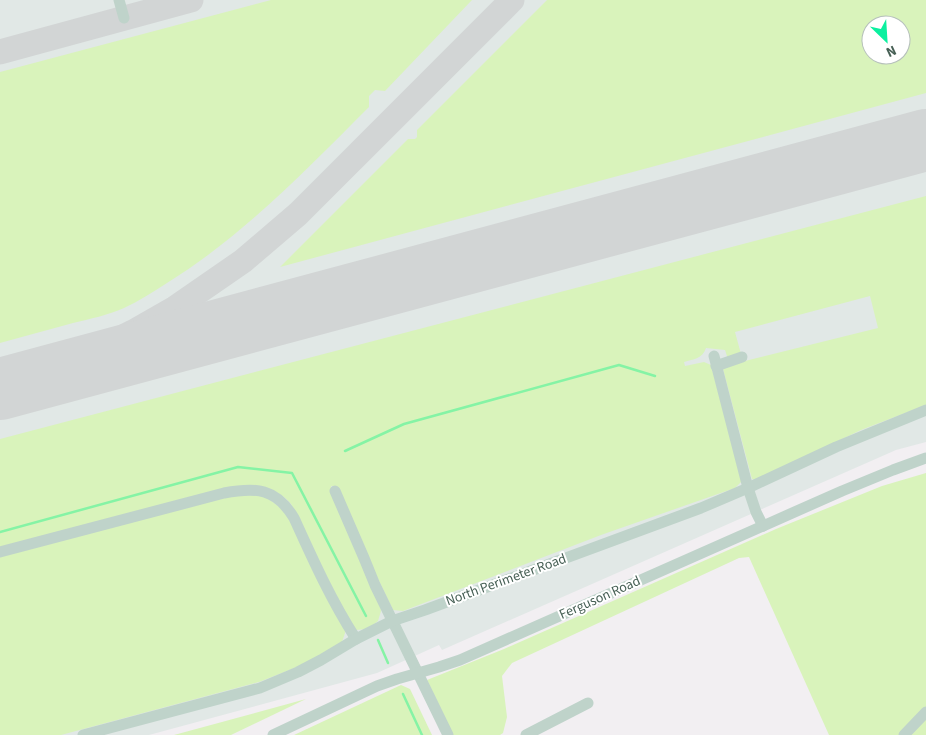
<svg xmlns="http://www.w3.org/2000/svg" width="926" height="735" font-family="'Source Sans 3',sans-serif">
	<rect width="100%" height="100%" fill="#f2eff2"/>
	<path fill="#e1e8e6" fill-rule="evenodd" d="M0 0H926V442L896 450 442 650 439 645 377 673 149 735H0ZM871 25H901V55H871Z"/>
	<g fill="#d9f3bb" fill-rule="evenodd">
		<path d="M271 0H472L385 91 375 90 369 96V107C306 170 243 236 167 283 153 292 139 301 124 308 108 315 90 319 73 323 49 330 24 336 0 343V72Z"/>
		<path d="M547 0H926V93L280 267 408 139H415L417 137V130ZM871 25H901V55H871Z"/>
		<path d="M926 196V405L861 430 757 480 752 479 723 369 729 365 878 328 870 296 735 332 741 354 728 359 725 350 706 348C702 359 694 359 684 362L685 366 704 362 711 365 742 481 735 488 601 535 403 611 393 610 367 556 336 486H331L361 558 380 606 381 611 378 621 373 625 367 629 356 630 351 626 291 504C284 496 278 492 267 489L0 549V439Z"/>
		<path d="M926 473V735H829L749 557 739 558 512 663 502 676 507 717 503 733 500 735H453L427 680 504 649 776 529 882 486Z"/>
		<path d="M250 494 266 497 285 511 345 628V633L342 642 323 654 297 667 259 682 61 735H0V555L223 497Z"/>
		<path d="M401 685 410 689 432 735H294Z"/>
		<path d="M306 699 231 735H174Z"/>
	</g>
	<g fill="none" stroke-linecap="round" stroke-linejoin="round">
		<g stroke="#85f3a5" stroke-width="2.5">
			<path d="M345 451 404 424 619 365 655 376"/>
			<path d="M0 532 238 467 292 473 366 616"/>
			<path d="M378 640 388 663"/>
			<path d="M403 694 422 735"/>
		</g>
		<g stroke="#d2d5d5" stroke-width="25">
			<path d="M0 52 191 0"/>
			<path d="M913 143 926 138"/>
			<path d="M0 388 32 376 92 353 133 332 175 308 243 261 298 214 512 0"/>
		</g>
		<path stroke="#d2d5d5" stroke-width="62" d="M0 389 926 140"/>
		<g stroke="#bfd3ca" stroke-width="11">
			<path d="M119 0 124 18"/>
			<path d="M714 356 748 488 756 512 763 526"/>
			<path d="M716 366 742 357"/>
			<path d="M335 491 364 558 375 585 448 735"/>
			<path d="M0 552 224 493C256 487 276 488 294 518 313 560 331 600 356 639"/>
			<path d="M83 735 260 688 298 672 321 660 356 639 392 621 425 610 701 508 748 488 836 447 926 410"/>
			<path d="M273 735 377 686 397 679 439 667 460 660 842 491 893 470 926 458"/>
			<path d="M526 735 588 703"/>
			<path d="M904 735 926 712"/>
		</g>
	</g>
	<g text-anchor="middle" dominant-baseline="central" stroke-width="4" stroke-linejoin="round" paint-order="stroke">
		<g font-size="14" fill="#465f54" stroke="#fff">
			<text transform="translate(506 580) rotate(-20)">North Perimeter Road</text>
			<text transform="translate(600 598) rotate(-24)">Ferguson Road</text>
		</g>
	</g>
	<g transform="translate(886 40) rotate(155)"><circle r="24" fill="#ffffff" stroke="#b5bfbb"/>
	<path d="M0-4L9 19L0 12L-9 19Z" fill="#0bf09f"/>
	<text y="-8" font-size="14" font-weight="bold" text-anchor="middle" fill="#465f54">N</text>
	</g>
</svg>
